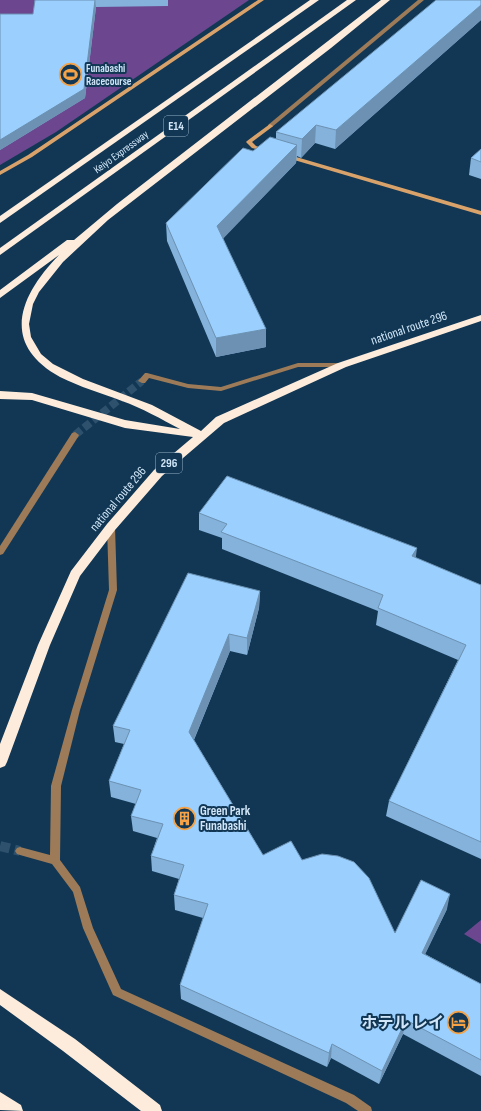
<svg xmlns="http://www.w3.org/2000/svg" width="481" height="1111" font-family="'Sofia Sans Condensed','Noto Sans JP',sans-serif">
	<rect width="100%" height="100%" fill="#113754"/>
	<g fill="#6c4790">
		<path d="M0 0H249L56 132 0 165Z"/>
		<path d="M481 920V944L464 934Z"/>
	</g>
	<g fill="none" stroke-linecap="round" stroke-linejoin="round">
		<path stroke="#2e516d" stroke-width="8" stroke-dasharray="8 3.5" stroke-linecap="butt" d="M75 435 142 381"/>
		<path stroke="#2e516d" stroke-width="10" stroke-dasharray="10 5" stroke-linecap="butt" d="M0 846 20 851"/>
		<g fill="#9d7b58" fill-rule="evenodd">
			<path d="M418 0H424L272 127H268V125Z"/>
			<path d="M298 363H342L345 365 342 367H298L221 391 188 388 149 378 145 383H142L138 381 145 373H147L188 384 221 387Z"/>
			<path d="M75 432 79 435 78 437 3 554 0 555V546L72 433Z"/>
			<path d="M111 524 115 527 117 590 80 710 61 786 60 860 80 887 93 928 121 989 354 1095 371 1107 372 1111H358L346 1103 113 995 83 928 73 892 52 864 20 855 17 854 15 851 17 848 20 847 50 855 51 786 72 710 109 590 107 527Z"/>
		</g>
		<g fill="#d9a26a" fill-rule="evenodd">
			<path d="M258 0H264L32 157 0 175V171L28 155Z"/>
			<path d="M270 124 273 126 272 127 252 142 256 146 269 150V152L252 148 246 142 247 141Z"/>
			<path d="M286 154 481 211V215L284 157 283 156Z"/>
		</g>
		<g fill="#fdecdc" fill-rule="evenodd">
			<path d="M310 0H319L0 223V216Z"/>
			<path d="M347 0H356L0 255V248Z"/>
			<path d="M381 0H390L331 48 108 220 63 262 39 292 33 304 29 324 31 337 41 354 53 364 83 379 152 405 201 431 216 417 338 363 481 315V321L346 367 224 423 162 476 115 530 80 576 50 645 7 762 5 766 0 768V744L38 645 71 571 107 524 154 470 193 437 125 428 32 400 0 399V391L32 393 125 420 180 429C161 419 142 408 122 401 101 393 80 387 60 377 0 344 19 296 59 255L0 298V290L67 240H74L117 204Z"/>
			<path d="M0 989 75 1039 160 1105 162 1111H141L63 1051 0 1005Z"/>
			<path d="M0 1092 21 1105 23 1111 0 1110Z"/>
		</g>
	</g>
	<g fill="#84b2da">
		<path d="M35 0H168V6L96 7 85 98 0 150V14H33Z"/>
		<path d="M481 0V20L335 149 315 143 301 158 297 156 296 163 223 238 266 347 216 357 167 241 166 223 253 151 276 139V132Z"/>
		<path d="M481 149V179L469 175 471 158Z"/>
		<path d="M199 513 416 558 481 585V859L386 816 389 801 458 660 376 625 378 611 222 549V538L199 530Z"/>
		<path d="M260 591 259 608 247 655 230 651 194 740 263 855 302 860 395 933 447 909 425 954 481 984V1076L403 1034 379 1084 331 1058 327 1067 181 999 180 985 203 918 175 910 174 895 179 879 152 871 151 856 157 838 133 831 131 816 136 804 111 797 109 781 124 744 115 742 113 726Z"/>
	</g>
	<g fill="#6c91b2">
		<path d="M95 0 96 7 85 98 0 150V140Z"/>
		<path d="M481 5V20L335 149 336 130Z"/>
		<path d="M316 125 315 143 301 158 302 139Z"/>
		<path d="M297 145 296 163 218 244 217 226Z"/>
		<path d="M266 329V347L216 357V338Z"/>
		<path d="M417 548 415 564 412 556Z"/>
		<path d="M260 591 259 608 247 655V638Z"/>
		<path d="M229 634 230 651 190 749 189 732Z"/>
		<path d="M450 894 447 909 419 967 422 953Z"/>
		<path d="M406 1020 403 1034 379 1084 382 1071Z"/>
		<path d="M332 1044 331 1058 327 1067 329 1053Z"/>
	</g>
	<g fill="#9acffe" stroke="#6c91b2">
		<path d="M35 0H95L84 89 0 140V14H33Z"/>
		<path d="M436 0H481V5L336 130 316 125 302 139 276 132Z"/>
		<path d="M270 137 297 145 217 226 266 329 216 338 166 223 243 148 253 151Z"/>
		<path d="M481 149V162L471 158Z"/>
		<path d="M227 476 417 548 412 556 481 585V842L389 801 466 645 378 608 383 595 221 532 227 524 199 513Z"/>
		<path d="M188 573 260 591 247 638 229 634 189 732 263 855 291 841 302 860 322 854 338 856 354 862 369 878 395 933 421 880 450 894 422 953 481 984V1060L406 1020 382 1071 332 1044 329 1053 180 985 208 904 174 895 184 865 151 856 163 824 131 816 141 790 109 781 130 730 113 726Z"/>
	</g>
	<defs>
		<symbol id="stadium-ring" viewBox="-11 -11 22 22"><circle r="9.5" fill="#113754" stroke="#f5a346" stroke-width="1.5"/><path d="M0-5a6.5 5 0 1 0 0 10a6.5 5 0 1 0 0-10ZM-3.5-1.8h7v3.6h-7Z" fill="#f5a346"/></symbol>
		<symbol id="building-ring" viewBox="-11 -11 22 22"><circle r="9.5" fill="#113754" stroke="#f5a346" stroke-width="1.5"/><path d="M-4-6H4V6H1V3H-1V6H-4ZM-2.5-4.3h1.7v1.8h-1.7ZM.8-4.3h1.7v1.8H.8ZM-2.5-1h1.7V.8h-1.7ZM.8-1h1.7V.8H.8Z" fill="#f5a346"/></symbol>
		<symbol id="hotel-ring" viewBox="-11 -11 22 22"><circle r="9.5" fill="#113754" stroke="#f5a346" stroke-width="1.5"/><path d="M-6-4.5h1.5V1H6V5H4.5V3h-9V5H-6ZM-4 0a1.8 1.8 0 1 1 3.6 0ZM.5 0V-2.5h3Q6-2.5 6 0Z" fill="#f5a346"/></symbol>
	</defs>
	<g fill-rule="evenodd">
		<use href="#stadium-ring" x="58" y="62" width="25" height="25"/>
		<use href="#building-ring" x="172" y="806" width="25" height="25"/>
		<use href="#hotel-ring" x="446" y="1010" width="25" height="25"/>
	</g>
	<g text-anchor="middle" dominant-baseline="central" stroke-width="4" stroke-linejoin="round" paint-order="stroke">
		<g font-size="11" font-weight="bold" fill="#d1e6f8" stroke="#113754" text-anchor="start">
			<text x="86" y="68">Funabashi<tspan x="86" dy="13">Racecourse</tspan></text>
		</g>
		<g font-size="11" fill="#d1e6f8" stroke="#113754">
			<text transform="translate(121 152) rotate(-36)">Keiyo Expressway</text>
		</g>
		<g fill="#113754" stroke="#97b2c7" stroke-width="1">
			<rect x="164" y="116" width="24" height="20" rx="3"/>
			<rect x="156" y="453" width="26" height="20" rx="3"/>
		</g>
		<g font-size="12" font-weight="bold" fill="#d1e6f8">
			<text x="176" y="126">E14</text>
			<text x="169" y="463">296</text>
		</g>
		<g font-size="13" fill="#d1e6f8" stroke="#113754">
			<text transform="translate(409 328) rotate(-19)">national route 296</text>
			<text transform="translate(118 499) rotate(-50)">national route 296</text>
		</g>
		<g font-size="13" font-weight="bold" fill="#d1e6f8" stroke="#113754" text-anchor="start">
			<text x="200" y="811">Green Park<tspan x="200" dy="15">Funabashi</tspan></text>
		</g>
		<g font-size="16" font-weight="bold" fill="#d1e6f8" stroke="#113754" text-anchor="end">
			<text x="444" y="1023">ホテル レイ</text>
		</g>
	</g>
</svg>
